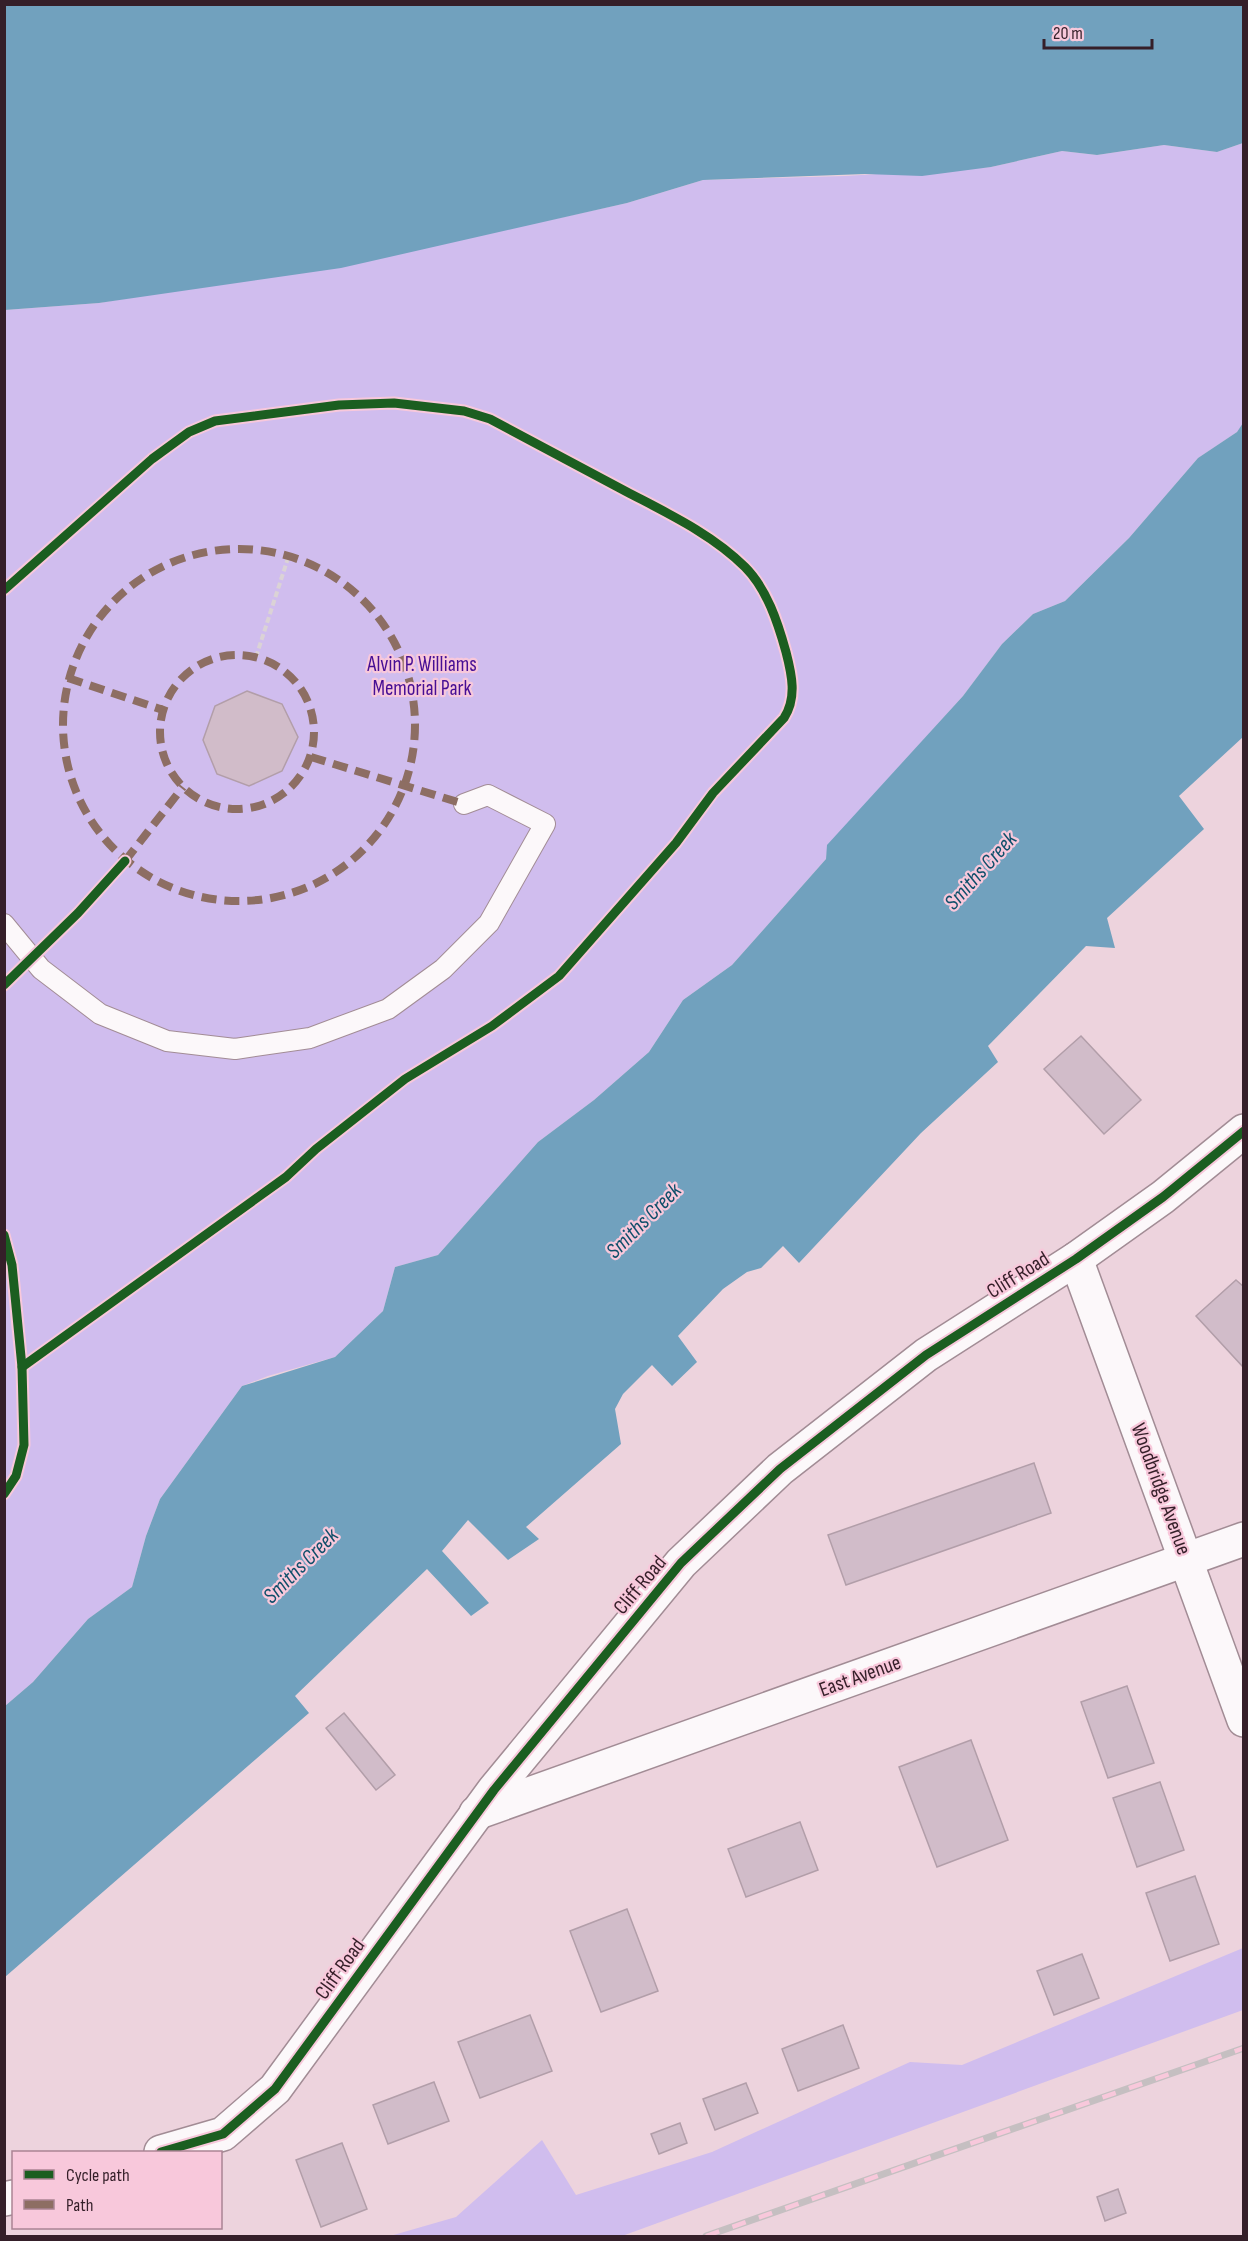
<svg xmlns="http://www.w3.org/2000/svg" width="1248" height="2241" font-family="'Sofia Sans Condensed',sans-serif">
	<rect width="100%" height="100%" fill="#edd3dd"/>
	<g fill="#d0bdee">
		<path d="M1243 143 1244 423 1237 432 1198 458 1129 538 1065 601 1033 614 1002 644 963 696 828 845 826 859 732 965 683 1000 649 1052 594 1100 538 1142 438 1255 395 1267 383 1311 335 1357 268 1376 242 1386 160 1499 146 1536 132 1587 88 1619 33 1682 5 1706V310L99 303 171 291 550 220 627 203 703 180 845 176 991 167 1062 151 1097 155 1164 145 1217 152Z"/>
		<path d="M1243 1948V2010L622 2236H390L456 2217 542 2140 576 2195 712 2152 910 2062 962 2065Z"/>
	</g>
	<g fill="#71a1be">
		<path d="M5 4 1243 5V143L1217 152 1164 145 1097 155 1062 151 991 167 922 176 865 174 703 180 627 203 341 268 99 303 5 310Z"/>
		<path d="M1243 423V737L1179 796 1204 829 1107 918 1115 948 1086 946 988 1046 998 1062 921 1133 799 1263 783 1246 761 1268 747 1272 723 1289 678 1336 697 1362 672 1386 652 1365 623 1394 615 1409 621 1444 526 1527 539 1539 508 1560 468 1520 442 1551 489 1603 471 1616 427 1569 295 1696 309 1713 5 1977V1706L33 1682 88 1619 132 1587 146 1536 160 1499 242 1386 335 1357 383 1311 395 1267 438 1255 538 1142 594 1100 649 1052 683 1000 732 965 826 859 827 845 963 696 1002 644 1033 614 1065 601 1129 538 1198 458 1237 432Z"/>
	</g>
	<g fill="#d1bcc9" stroke="#b29ea9" stroke-width="1.5">
		<path d="M247 691 282 704 298 737 282 771 249 786 217 774 203 740 215 706Z"/>
		<path d="M1081 1036 1141 1100 1104 1134 1044 1069Z"/>
		<path d="M1236 1280 1244 1287V1368L1196 1316Z"/>
		<path d="M1034 1463 1051 1513 846 1585 828 1535Z"/>
		<path d="M1127 1686 1154 1763 1108 1778 1081 1702Z"/>
		<path d="M344 1713 395 1775 376 1790 326 1728Z"/>
		<path d="M971 1740 1008 1840 937 1867 899 1767Z"/>
		<path d="M1160 1782 1184 1850 1137 1867 1113 1798Z"/>
		<path d="M800 1822 818 1870 746 1897 728 1849Z"/>
		<path d="M1195 1876 1219 1944 1170 1961 1146 1893Z"/>
		<path d="M627 1909 658 1991 601 2012 570 1931Z"/>
		<path d="M1082 1954 1099 1998 1054 2015 1037 1971Z"/>
		<path d="M530 2015 552 2071 480 2098 458 2042Z"/>
		<path d="M843 2025 859 2068 798 2091 782 2049Z"/>
		<path d="M434 2082 449 2121 388 2144 373 2105Z"/>
		<path d="M746 2083 758 2113 715 2130 703 2099Z"/>
		<path d="M680 2123 687 2143 659 2154 651 2134Z"/>
		<path d="M342 2143 367 2209 321 2227 296 2160Z"/>
		<path d="M1118 2189 1126 2213 1105 2221 1097 2197Z"/>
	</g>
	<g fill="none" stroke-linecap="round" stroke-linejoin="round">
		<defs>
			<path id="service" d="M4 924 41 969 100 1014 167 1041 235 1049 310 1038 388 1009 443 969 489 923 545 824 488 795 464 804"/>
			<g id="minor">
				<path d="M1076 1259 1244 1720"/>
				<path d="M476 1813 1244 1539"/>
				<path d="M161 2152 223 2134 275 2089 494 1790 681 1563 780 1469 926 1355 1076 1259 1163 1197 1244 1131"/>
				<path d="M4 2199 14 2197"/>
			</g>
		</defs>
		<use href="#service" stroke="#a28c95" stroke-width="22"/>
		<use href="#minor" stroke="#a28c95" stroke-width="36"/>
		<path stroke="#dbd3d6" stroke-width="4" stroke-dasharray="6 3" stroke-linecap="butt" d="M256 657 289 555"/>
		<use href="#service" stroke="#fcf8fa" stroke-width="20"/>
		<use href="#minor" stroke="#fcf8fa" stroke-width="33"/>
		<defs>
			<path id="rail" d="M706 2236 1244 2048"/>
		</defs>
		<use href="#rail" stroke="#c5bfc1" stroke-width="7"/>
		<use href="#rail" stroke="#f8c8db" stroke-width="4.5" stroke-dasharray="14" stroke-linecap="butt"/>
		<g stroke="#8d6e63" stroke-width="8" stroke-dasharray="15 8" stroke-linecap="butt">
			<circle cx="239" cy="725" r="176"/>
			<circle cx="237" cy="732" r="77"/>
			<path d="M68 678 163 710"/>
			<path d="M311 757 464 804"/>
			<path d="M125 861 183 787"/>
		</g>
		<defs>
			<g id="cycleway">
				<path d="M4 590 152 459 189 432 215 421 339 405 394 403 464 411 490 419C535 443 581 467 627 492 667 513 712 534 745 567 767 589 778 623 786 652 792 675 797 698 784 718L713 793 676 843 559 976 492 1026 405 1079 316 1149 286 1177 22 1367"/>
				<path d="M4 985 78 913 125 861"/>
				<path d="M4 1235 12 1265 22 1367 24 1445 16 1476 4 1494"/>
				<path d="M161 2152 223 2134 275 2089 494 1790 681 1563 780 1469 926 1355 1076 1259 1163 1197 1244 1131"/>
			</g>
		</defs>
		<use href="#cycleway" stroke="#f8c8db" stroke-width="13"/>
		<use href="#cycleway" stroke="#1b5e20" stroke-width="9"/>
	</g>
	<g text-anchor="middle" dominant-baseline="central" stroke-width="4.5" stroke-linejoin="round" paint-order="stroke">
		<g font-size="21" fill="#460e94" stroke="#f8c8db">
			<text x="422" y="664">Alvin P. Williams<tspan x="422" dy="24">Memorial Park</tspan></text>
		</g>
		<g font-size="21" fill="#351f29" stroke="#f8c8db">
			<text transform="translate(1018 1275) rotate(-32)">Cliff Road</text>
			<text transform="translate(1161 1489) rotate(70)">Woodbridge Avenue</text>
			<text transform="translate(640 1585) rotate(-50)">Cliff Road</text>
			<text transform="translate(860 1676) rotate(-20)">East Avenue</text>
			<text transform="translate(340 1969) rotate(-54)">Cliff Road</text>
		</g>
		<g font-size="22" font-style="italic" fill="#0f4f6a" stroke="#f8c8db">
			<text transform="translate(981 871) rotate(-48)">Smiths Creek</text>
			<text transform="translate(644 1221) rotate(-45)">Smiths Creek</text>
			<text transform="translate(301 1566) rotate(-45)">Smiths Creek</text>
		</g>
	</g>
	<rect width="1248" height="2241" fill="none" stroke="#351f29" stroke-width="12"/>
	<rect x="12" y="2151" width="210" height="78" fill="#f8c8db" stroke="#aa8494" stroke-width="1.5"/>
	<rect x="24" y="2170" width="30" height="9" fill="#1b5e20" stroke="#aa8494" stroke-width="1.5"/>
	<text x="66" y="2181" font-size="18" fill="#351f29">Cycle path</text>
	<rect x="24" y="2200" width="30" height="9" fill="#8d6e63" stroke="#aa8494" stroke-width="1.5"/>
	<text x="66" y="2211" font-size="18" fill="#351f29">Path</text>
	<path d="M1044 39v9h108v-9" fill="none" stroke="#351f29" stroke-width="3"/>
	<text x="1053" y="39" font-size="18" fill="#351f29" stroke="#f8c8db" stroke-width="4.5" paint-order="stroke">20 m</text>
</svg>
